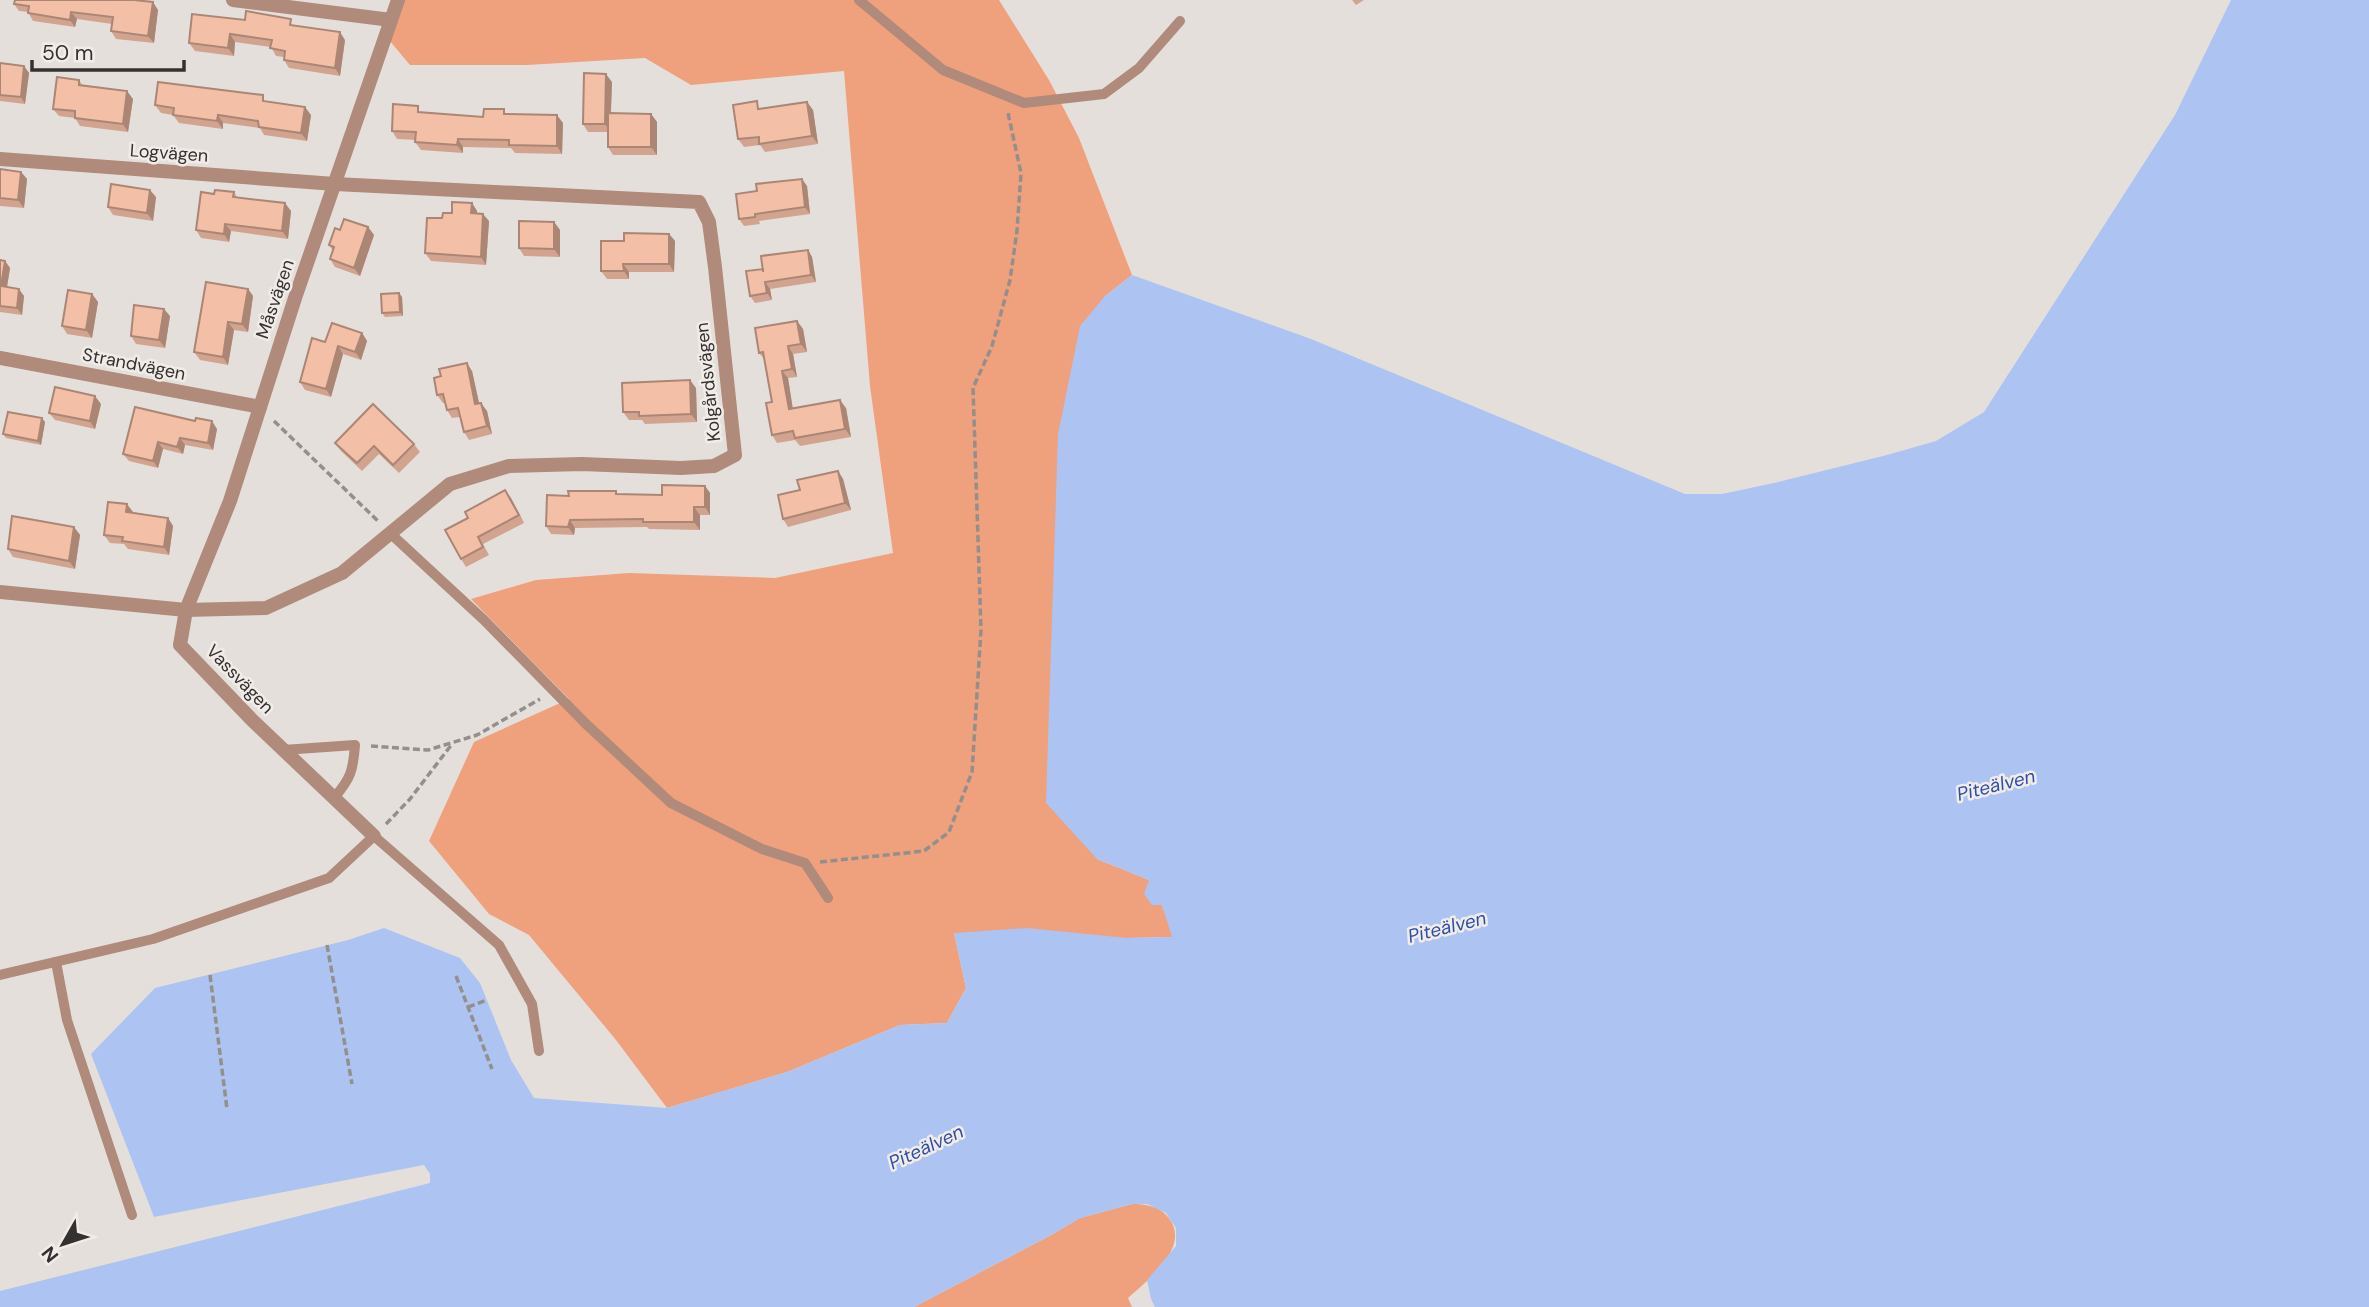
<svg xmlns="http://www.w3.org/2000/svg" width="2369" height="1307" font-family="'DM Sans',sans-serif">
	<rect width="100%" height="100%" fill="#e5dfdc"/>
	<g fill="#efa07d">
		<path d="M403 0H999L1049 80 1079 138 1132 275 1104 297 1097 859 1149 880 1162 905 1173 937 1127 938 954 933 966 988 947 1023 900 1025 787 1072 667 1108 616 1040 529 935 489 914 429 841 474 742 569 699 471 599 536 580 629 573 775 578 893 553 870 386 844 71 691 85 645 58 527 65H410L389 40Z"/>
		<path d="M1132 1204C1145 1204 1159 1206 1168 1217 1192 1246 1149 1279 1128 1298L1132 1307H914L1053 1234 1080 1218Z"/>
	</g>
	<path fill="#adc3f2" d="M2231 0H2369V1307H1155L1151 1299 1147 1280 1176 1246V1228L1166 1213 1147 1204H1132L1080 1218 1053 1234 914 1307H0V1291L430 1183V1174L424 1165 154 1217 91 1054 155 988 348 940 384 928 460 958 480 983 511 1060 534 1098 667 1108 787 1072 900 1025 947 1023 966 988 954 933 1027 928 1127 938 1172 937 1162 905H1152L1144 894 1149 880 1097 859 1046 803 1058 434 1080 326 1104 297 1132 275 1311 339 1685 494H1722L1774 483 1887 455 1936 441 1984 412 2175 115Z"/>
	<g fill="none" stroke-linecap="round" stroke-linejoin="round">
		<g stroke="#938f8d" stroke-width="3.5" stroke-dasharray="7 3.5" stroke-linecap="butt">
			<path d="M274 421 379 522"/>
			<path d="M371 746 428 750 477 735 540 699"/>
			<path d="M386 824 410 799 452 744"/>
			<path d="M820 862 924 851 949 832 972 772 981 630 973 388 992 346 1010 280 1017 231 1021 173 1008 113"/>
			<path d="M327 945 352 1084"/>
			<path d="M210 975 227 1109"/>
			<path d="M456 976 492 1069"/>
			<path d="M468 1007 487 1000"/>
		</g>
		<g stroke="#b08a7a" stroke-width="10">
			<path d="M859 0 943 70 1024 103 1104 94 1139 68 1180 21"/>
			<path d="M391 534 484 620 585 723 671 803 762 849 805 863 828 898"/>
			<path d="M283 750 355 745C353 771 351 778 334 798"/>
			<path d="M56 962 67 1020 132 1215"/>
			<path d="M0 975 153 939 329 878 374 836 499 945 532 1004 539 1051"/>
		</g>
		<g stroke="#b08a7a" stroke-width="14">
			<path d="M233 0 391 20"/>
			<path d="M0 159 335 184 699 202 709 222 715 267 735 455 714 466 681 468 582 464 509 466 450 484 342 573 266 608 186 610 0 592"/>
			<path d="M0 358 260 407"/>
			<path d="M374 836 251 719 180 645 186 610 230 501 295 298 398 0"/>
		</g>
	</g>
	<g fill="#d2a490">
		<path d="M1352 0H1364L1356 5Z"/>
		<path d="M14 4 158 10 154 43 116 39 111 31 112 24 77 19 75 27 33 21 28 12 19 11Z"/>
		<path d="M192 14 295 26 345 40 340 76 289 68 284 60V57L276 56 271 47 235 42 234 56 195 51 189 43Z"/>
		<path d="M0 63 24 66 29 73 25 104 0 101Z"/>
		<path d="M79 80 83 86 133 99 128 132 80 126 75 118 59 116 53 109Z"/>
		<path d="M612 82 611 113 651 114 657 122V155H613L608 147V132H588L583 124Z"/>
		<path d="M268 101 311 115 307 141 264 135 260 128 223 123V129L179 123 173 115 161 113 155 105Z"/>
		<path d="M807 102 813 110 818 144 765 152 760 145 744 147 738 139 762 108Z"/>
		<path d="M423 112 483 117 508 114 563 123 562 154 515 153 511 148 463 147V153L421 150 415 142 416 140 397 139 392 131Z"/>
		<path d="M0 169 21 172 27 179 24 208 0 206Z"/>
		<path d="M807 186 810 214 759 221 760 224 744 226 739 219 757 191Z"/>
		<path d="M234 192 237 197 291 211 288 239 231 231 229 242 201 238 196 230 214 194Z"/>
		<path d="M156 197 153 221 113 215 108 207Z"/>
		<path d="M472 203 477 211V213L489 221 486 265 431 261 425 253 452 213Z"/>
		<path d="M554 222 560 230V257L524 256 519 248Z"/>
		<path d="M368 227 374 235 360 276 335 267 330 259 333 251 329 245 340 230Z"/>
		<path d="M669 234 675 241 674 272H629V279H607L601 271 624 241Z"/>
		<path d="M808 250 812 257 816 282 770 289 772 300 755 303 750 296 763 269Z"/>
		<path d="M0 260 5 261 10 268 7 287 24 296 22 315 0 312Z"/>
		<path d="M248 289 253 296 248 332 234 330 228 365 200 360 194 352Z"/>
		<path d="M399 293 402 297 403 316 385 317 382 313Z"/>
		<path d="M92 294 98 302 92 338 67 334 62 326Z"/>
		<path d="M170 316 165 348 136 344 131 336Z"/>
		<path d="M797 321 803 329 807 352 793 354 797 377 788 378 793 409 846 408 851 437 800 446 795 440 777 443 772 435V402L765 360 759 353Z"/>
		<path d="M362 333 367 341 361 360 343 354 331 397 305 390 300 382 325 342Z"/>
		<path d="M472 371 479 403 487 411 492 434 469 440 464 432 460 417 452 418 447 410 445 403H443L437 395Z"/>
		<path d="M696 388 697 422 645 424 642 420H629L623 412Z"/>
		<path d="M101 404 95 429 55 420 49 413Z"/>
		<path d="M135 407 217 429 213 450 185 445 183 454 163 449 158 468 129 461 123 454Z"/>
		<path d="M45 422 41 445 6 438 3 434Z"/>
		<path d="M335 443 414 444 420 452 399 473 379 454 362 471 341 451Z"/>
		<path d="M838 471 843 479 851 510 788 527 783 519 800 490Z"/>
		<path d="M705 486 710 493V515H700V530L649 529 647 527 575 528 574 535 551 534 546 526 569 496 618 494 662 495Z"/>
		<path d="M505 490 524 523 483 544 489 555 466 567 461 559 468 518Z"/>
		<path d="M133 512 168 518 173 526 169 555 128 549 124 544 110 543 104 535Z"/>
		<path d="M74 527 80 535 75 569 13 557 8 549Z"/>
	</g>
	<g fill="#ab8675">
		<path d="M153 2 158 10 154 43 148 36Z"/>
		<path d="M71 12 77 19 75 27 70 20Z"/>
		<path d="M340 32 345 40 340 76 335 68Z"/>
		<path d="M230 34 235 42 234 56 228 48Z"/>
		<path d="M24 66 29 73 25 104 21 97Z"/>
		<path d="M606 74 612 82 610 132 605 124Z"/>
		<path d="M127 91 133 99 128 132 123 124Z"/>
		<path d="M807 102 813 110 818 144 812 136Z"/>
		<path d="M305 107 311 115 307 141 301 133Z"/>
		<path d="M651 114 657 122V155L651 147Z"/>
		<path d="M218 115 223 123V129L217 121Z"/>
		<path d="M557 115 563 123 562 154 557 146Z"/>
		<path d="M458 139 463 147V153L457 145Z"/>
		<path d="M21 172 27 179 24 208 18 200Z"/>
		<path d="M802 179 807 186 810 214 805 207Z"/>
		<path d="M150 190 156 197 153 221 147 213Z"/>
		<path d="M285 203 291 211 288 239 282 231Z"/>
		<path d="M472 203 477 211V221L471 213Z"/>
		<path d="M483 214 489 221 486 265 481 257Z"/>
		<path d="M554 222 560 230V257L554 249Z"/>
		<path d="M225 224 231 231 229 242 224 234Z"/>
		<path d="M368 227 374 235 360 276 354 268Z"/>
		<path d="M669 234 675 241 674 272 669 264Z"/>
		<path d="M808 250 812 257 816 282 811 275Z"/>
		<path d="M5 261 10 268 6 293 1 286Z"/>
		<path d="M623 264 629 272V279L624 271Z"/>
		<path d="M765 282 770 289 772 300 767 293Z"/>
		<path d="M19 289 24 296 22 315 17 308Z"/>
		<path d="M248 289 253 296 248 332 242 324Z"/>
		<path d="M399 293 402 297 403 316 400 312Z"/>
		<path d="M92 294 98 302 92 338 86 330Z"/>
		<path d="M164 309 170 316 165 348 159 340Z"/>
		<path d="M797 321 803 329 807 352 801 344Z"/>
		<path d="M228 322 234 330 228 365 223 357Z"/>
		<path d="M362 333 367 341 361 360 355 352Z"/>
		<path d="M338 346 343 354 331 397 326 389Z"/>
		<path d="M788 346 793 354 797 377 792 369Z"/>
		<path d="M467 363 472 371 481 412 475 404Z"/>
		<path d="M782 371 788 378 794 417 789 409Z"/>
		<path d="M690 380 696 388 697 422 691 414Z"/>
		<path d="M95 396 101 404 95 429 90 421Z"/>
		<path d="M840 400 846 408 851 437 845 429Z"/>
		<path d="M481 403 487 411 492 434 487 426Z"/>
		<path d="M42 418 45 422 41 445 38 441Z"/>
		<path d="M212 421 217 429 213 450 208 443Z"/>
		<path d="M180 438 185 445 183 454 177 447Z"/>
		<path d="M158 442 163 449 158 468 153 461Z"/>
		<path d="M838 471 843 479 851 510 845 503Z"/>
		<path d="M705 486 710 493V515L705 507Z"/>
		<path d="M505 490 511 498 524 523 519 515Z"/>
		<path d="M127 504 133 512 132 520 126 512Z"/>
		<path d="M694 507 700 515V530L694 522Z"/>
		<path d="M168 518 173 526 169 555 164 547Z"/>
		<path d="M570 520 575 528 574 535 568 527Z"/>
		<path d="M74 527 80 535 75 569 69 561Z"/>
	</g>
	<g fill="#f4bfa7" stroke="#ab8675" stroke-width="2">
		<path d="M15 0H134L153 2 148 36 111 31 113 17 71 12 70 20 28 13 29 6 14 4Z"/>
		<path d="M246 11 291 19 290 25 340 32 335 68 284 60 285 51 270 48 272 40 230 34 228 48 189 43 192 14 245 20Z"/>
		<path d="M0 63 24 66 21 97 0 95Z"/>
		<path d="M584 73 606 74 605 124H583Z"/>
		<path d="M57 77 79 80V85L127 91 123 124 75 118V111L53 109Z"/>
		<path d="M158 82 263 95V101L305 107 301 133 259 127 258 121 218 115 217 121 173 115 174 108 155 105Z"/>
		<path d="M757 101 758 109 807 102 812 136 759 144V137L738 139 733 105Z"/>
		<path d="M393 104 418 106V112L483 117 484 109H504V114L557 115V146L509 145V140L458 139 457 145 415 142 416 132 392 131Z"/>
		<path d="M608 113 651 114V147H608Z"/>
		<path d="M0 169 21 172 18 200 0 198Z"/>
		<path d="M802 179 805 207 755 214V217L739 219 736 194 757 191 756 184Z"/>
		<path d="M111 184 150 190 147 213 108 207Z"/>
		<path d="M215 190 234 192 233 197 285 203 282 231 225 224 224 234 196 230 201 192 214 194Z"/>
		<path d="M452 202 472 203 471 213 483 214 481 257 425 253 427 218H442L443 213H452Z"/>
		<path d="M344 219 368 227 354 268 330 259 334 247 329 245 335 228 340 230Z"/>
		<path d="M519 221 554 222V249L519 248Z"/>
		<path d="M624 233 669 234V264H623L624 271H601V241H624Z"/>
		<path d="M808 250 811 275 765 282 767 293 750 296 746 271 763 269V272L761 256Z"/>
		<path d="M0 260 5 261 1 286 19 289 17 308 0 306Z"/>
		<path d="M206 282 248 289 242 324 228 322 223 357 194 352Z"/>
		<path d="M68 290 92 294 86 330 62 326Z"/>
		<path d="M399 293 400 312 382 313 381 294Z"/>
		<path d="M134 305 164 309 159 340 131 336Z"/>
		<path d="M797 321 801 344 788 346 792 369 782 371 789 409 840 400 845 429 795 438 793 431 772 435 766 403 772 402 763 352 759 353 755 328Z"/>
		<path d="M332 323 362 333 355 352 338 346 326 389 300 382 312 338 325 342Z"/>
		<path d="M467 363 475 404 481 403 487 426 464 432 458 408 447 410 443 394 437 395 434 378 441 376 439 369Z"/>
		<path d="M690 380 691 414 639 416V412H623L622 383Z"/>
		<path d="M55 387 95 396 90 421 49 413Z"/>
		<path d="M373 404 414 444 393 465 374 446 357 463 335 443Z"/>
		<path d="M135 407 195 421 196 418 212 421 208 443 180 438 177 447 158 442 153 461 123 454Z"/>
		<path d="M8 412 42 418 38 441 3 434Z"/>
		<path d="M838 471 845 503 783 519 778 495 800 490 797 480Z"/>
		<path d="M662 485 705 486V507H694V522H643V519L570 520 568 527 546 526 547 495 569 496 568 491H616V494L662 495Z"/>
		<path d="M505 490 519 515 478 537 483 547 461 559 445 530 468 518 465 512Z"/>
		<path d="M108 502 127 504 126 512 168 518 164 547 122 541 123 537 104 535Z"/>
		<path d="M12 516 74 527 69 561 8 549Z"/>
	</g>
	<g text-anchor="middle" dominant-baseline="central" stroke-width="5" stroke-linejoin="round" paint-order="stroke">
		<g font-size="18" fill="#343231" stroke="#f2ece9">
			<text transform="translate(169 153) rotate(4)">Logvägen</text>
			<text transform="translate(275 299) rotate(-71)">Måsvägen</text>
			<text transform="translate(134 364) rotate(11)">Strandvägen</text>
			<text transform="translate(708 382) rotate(-96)">Kolgårdsvägen</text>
			<text transform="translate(240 679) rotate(46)">Vassvägen</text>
		</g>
		<g font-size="19" font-style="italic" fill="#2d50a7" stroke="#f2ece9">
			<text transform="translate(1996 785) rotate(-14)">Piteälven</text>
			<text transform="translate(1447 927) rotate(-14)">Piteälven</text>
			<text transform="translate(926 1147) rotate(-25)">Piteälven</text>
		</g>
	</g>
	<g transform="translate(63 1244) rotate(231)" stroke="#f2ece9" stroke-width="5" paint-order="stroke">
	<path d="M0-5L12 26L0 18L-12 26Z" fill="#343231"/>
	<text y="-10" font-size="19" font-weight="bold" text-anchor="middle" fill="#343231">N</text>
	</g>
	<path d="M32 60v10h152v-10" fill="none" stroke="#343231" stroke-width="3.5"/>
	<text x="42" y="60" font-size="21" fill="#343231" stroke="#f2ece9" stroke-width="5" paint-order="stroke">50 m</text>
</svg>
